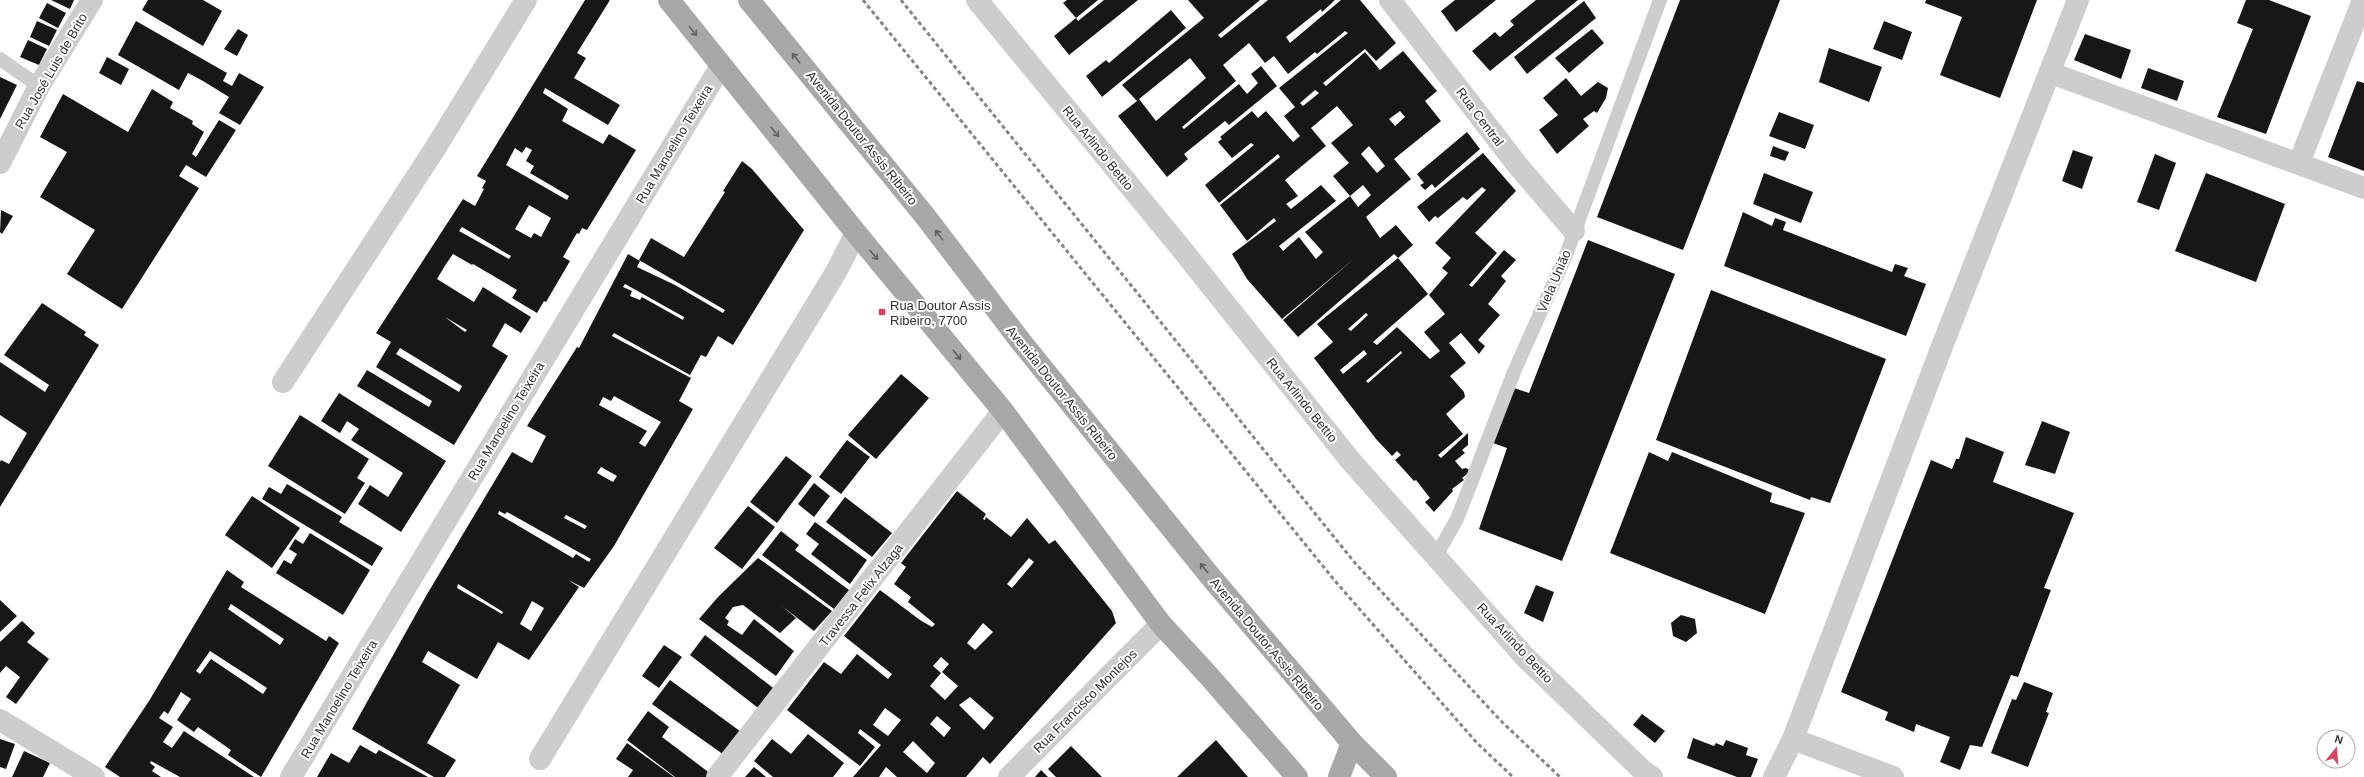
<svg xmlns="http://www.w3.org/2000/svg" width="2364" height="777" font-family="Arial,sans-serif">
	<rect width="100%" height="100%" fill="#fff"/>
	<g fill="#171717" fill-rule="evenodd">
		<path d="M51 0H74L70 9Z"/>
		<path d="M148 0H203L222 11 203 46 142 10Z"/>
		<path d="M585 0H610L577 53 586 58 574 78 620 105 608 125 545 88 543 93 568 109 562 121 603 144 609 134 636 150 587 230 582 228 579 234 577 233 563 257 570 261 546 302 544 301 537 313 512 298 517 290 473 264 472 265 453 254 446 264 437 279 474 302 483 287 531 317 521 333 505 323 492 346 508 356 454 445 357 386 367 370 429 407 432 401 376 367 391 342 376 333 463 199 475 206 484 189 482 188 486 181 477 176ZM526 147 532 150 526 161 534 166 530 173 569 196 567 200 506 165 515 148 522 153ZM529 205 551 218 541 237 534 233 531 238 515 229ZM462 227 511 256 509 259 459 231ZM445 317 467 330 465 332ZM400 348 462 386 459 392 396 354Z"/>
		<path d="M1067 0H1098L1076 18 1063 3Z"/>
		<path d="M1104 0H1138L1069 55 1054 36 1076 18 1078 21Z"/>
		<path d="M1188 0H1260L1218 35 1221 38 1268 0H1335L1322 12 1321 9 1286 37 1290 43 1341 0H1360L1396 43 1376 61 1365 49 1323 83 1326 86 1365 52 1380 70 1403 51 1437 91 1425 101 1441 121 1394 159 1411 179 1366 217 1380 238 1396 225 1413 245 1398 258 1394 254 1298 337 1283 320 1355 258 1282 319 1247 279 1232 254 1276 221 1274 218 1247 241 1220 205 1280 157 1278 154 1219 203 1205 185 1254 145 1251 143 1232 158 1218 142 1222 139 1220 137 1252 111 1258 118 1266 111 1293 142 1300 136 1284 116 1295 107 1279 88 1348 33 1345 31 1317 54 1315 52 1288 74 1274 56 1265 63 1249 43 1223 65 1236 81 1182 127 1184 129 1239 84 1247 94 1258 83 1251 74 1261 66 1277 86 1229 125 1225 121 1184 154 1188 159 1167 177 1118 116 1137 101 1122 85 1204 18ZM1190 58 1206 78 1156 121 1139 99ZM1315 90 1319 93 1303 106 1300 103ZM1337 106 1353 125 1331 143 1349 163 1333 176 1350 196 1363 185 1371 195 1358 207 1350 196 1305 232 1323 252 1316 259 1299 237 1283 251 1279 246 1336 201 1321 185 1291 209 1286 204 1298 196 1285 180 1326 146 1311 128ZM1400 111 1405 117 1395 126 1389 119ZM1369 146 1385 166 1377 173 1361 154Z"/>
		<path d="M1455 0H1496L1456 32 1441 11Z"/>
		<path d="M1536 0H1578L1490 71 1472 51 1495 32 1500 37 1514 25 1510 21Z"/>
		<path d="M1680 0H1780L1683 250 1597 217Z"/>
		<path d="M1926 0H2037L2000 98 1940 75 1962 17 1925 3Z"/>
		<path d="M2246 0H2269L2311 16 2266 134 2217 117 2253 29 2237 23Z"/>
		<path d="M1584 1 1596 18 1527 74 1514 57Z"/>
		<path d="M47 3 66 13 58 28 39 18Z"/>
		<path d="M1171 10 1186 28 1102 97 1086 76 1106 60 1109 63Z"/>
		<path d="M37 21 57 30 49 46 30 37Z"/>
		<path d="M136 21 227 73 223 81 232 86 239 73 264 87 240 125 219 113 229 97 203 81 188 73 179 90 118 55Z"/>
		<path d="M1884 21 1912 32 1902 60 1873 49Z"/>
		<path d="M238 29 248 35 237 56 224 49Z"/>
		<path d="M1592 29 1604 43 1569 73 1555 58Z"/>
		<path d="M2085 34 2131 50 2121 79 2074 60Z"/>
		<path d="M28 40 47 49 39 65 20 57Z"/>
		<path d="M1829 48 1882 67 1869 102 1819 82Z"/>
		<path d="M107 57 129 69 121 85 99 73Z"/>
		<path d="M2148 68 2184 81 2177 101 2141 88Z"/>
		<path d="M0 77 17 85 0 119Z"/>
		<path d="M1566 78 1581 96 1598 82 1608 88 1606 98 1597 113 1594 111 1583 119 1589 126 1557 154 1539 130 1558 115 1543 98Z"/>
		<path d="M2357 81 2364 83V171L2328 157Z"/>
		<path d="M152 89 173 102 170 108 193 121 192 124 204 132 192 154 196 157 219 120 236 130 206 177 186 165 179 176 199 188 122 309 67 274 95 230 40 197 67 152 40 137 63 94 128 132Z"/>
		<path d="M1779 112 1814 125 1805 149 1769 136Z"/>
		<path d="M1467 132 1480 149 1435 188 1432 184 1425 190 1420 185 1424 183 1417 174Z"/>
		<path d="M1773 146 1789 152 1785 161 1770 156Z"/>
		<path d="M2073 150 2093 157 2082 189 2062 181Z"/>
		<path d="M1483 153 1516 191 1475 233 1497 253 1469 285 1472 287 1504 250 1516 260 1501 276 1506 281 1488 304 1500 315 1478 340 1485 346 1479 354 1461 333 1449 343 1466 363 1450 376 1464 392 1465 397 1446 414 1463 434 1438 455 1441 458 1468 433V445L1462 450 1465 453 1455 461 1462 469 1466 468 1471 471 1462 478 1464 480 1452 489 1453 491 1434 512 1425 502 1430 498 1416 480 1414 481 1395 460 1401 455 1397 451 1392 456 1376 439 1314 358 1333 342 1317 324 1398 258 1428 294 1373 342 1377 345 1397 327 1430 359 1440 351 1424 332 1445 314 1429 295 1448 273 1442 268 1451 258 1435 243 1486 190 1482 187 1467 200 1463 197 1438 218 1435 216 1429 222 1417 207ZM1366 313 1368 315 1351 331 1348 329ZM1364 350 1367 354 1343 374 1340 370ZM1401 351 1402 353 1368 383 1366 381Z"/>
		<path d="M2155 154 2176 163 2159 210 2137 202Z"/>
		<path d="M742 161 752 169 804 230 733 345 718 336 706 357 701 355 690 375 614 333 612 336 691 378 679 401 693 409 614 546 584 588 568 580 579 587 529 660 498 642 477 679 428 651 422 662 460 685 427 743 456 760 445 777H434L352 729 426 596 512 452 532 463 546 436 527 426 577 347 579 348 628 254 640 261 637 267 675 285 723 313 725 310 639 260 651 238 684 257 725 192 723 191ZM625 284 684 317 683 320 642 297 640 300 630 296 632 291 623 287ZM614 396 661 422 645 447 639 443 647 431 599 405 603 397 611 401ZM601 467 617 476 613 482 597 473ZM499 511 505 514 507 512 591 559 589 562 576 554 573 558 498 514ZM566 515 587 526 585 529 564 518ZM458 584 503 612 502 614 457 588ZM532 601 544 608 531 631 520 624Z"/>
		<path d="M1764 173 1813 192 1801 223 1753 204Z"/>
		<path d="M2206 173 2285 204 2256 282 2175 251Z"/>
		<path d="M1 210 13 216 2 234 0 232Z"/>
		<path d="M1743 212 1772 226 1775 218 1786 222 1783 230 1892 272 1895 264 1908 268 1904 276 1926 284 1906 336 1724 266Z"/>
		<path d="M1588 240 1675 274 1562 561 1479 529 1507 448 1493 443 1514 388 1529 393Z"/>
		<path d="M1711 290 1886 359 1830 503 1811 497 1810 500 1656 440Z"/>
		<path d="M42 303 86 332 84 335 99 345 0 507V462L1 460 9 464 27 433 0 415V362L45 392 49 385 4 355Z"/>
		<path d="M901 374 929 398 876 459 848 435Z"/>
		<path d="M339 393 446 461 401 532 358 504 370 485 388 497 403 473 351 440 359 429 347 421 340 433 321 421Z"/>
		<path d="M300 415 369 459 357 478 365 483 345 514 268 466Z"/>
		<path d="M2042 421 2070 432 2055 474 2025 465Z"/>
		<path d="M1966 437 2004 452 1993 482 2074 513 2044 588 2051 590 2018 677 2011 675 1982 747 1970 745 1960 770 1940 762 1950 737 1916 724 1914 732 1885 720 1888 712 1841 692 1931 460 1952 469 1956 459H1959Z"/>
		<path d="M847 440 870 457 841 494 819 477Z"/>
		<path d="M1649 452 1668 461 1672 452 1772 493 1770 502 1805 513 1765 614 1610 553Z"/>
		<path d="M786 456 812 476 777 523 750 502Z"/>
		<path d="M814 483 830 496 814 517 798 504Z"/>
		<path d="M287 484 342 517 339 522 383 548 372 566 262 499 269 487 281 494Z"/>
		<path d="M957 491 986 514 983 519 985 520 986 517 1011 537 1027 518 1049 544 1055 540 1112 611 1116 623 990 764 983 757 966 777H897L886 767 879 777H853L881 745 860 729 858 733 875 747 860 766 787 710 824 662 841 674 857 654 888 679 892 674 844 636 880 590 920 620 932 627 935 624 908 602 911 597 894 584 906 567 901 563ZM1029 558 1034 562 1012 588 1007 584ZM983 623 993 632 975 650 967 643ZM941 657 949 664 942 672 958 686 945 700 930 686 941 673 933 666ZM970 697 994 718 984 730 959 705ZM885 708 901 720 888 736 873 725ZM937 716 951 728 944 737 930 724ZM913 741 935 763 927 773 903 752Z"/>
		<path d="M252 496 300 528 272 568 225 535Z"/>
		<path d="M845 497 892 533 872 557 826 522Z"/>
		<path d="M748 506 775 527 742 569 714 548Z"/>
		<path d="M815 522 867 560 850 584 811 554 819 544 806 534Z"/>
		<path d="M781 531 799 545 795 550 849 590 834 609 762 555Z"/>
		<path d="M310 533 370 570 343 615 276 573 284 560 291 564 297 554 289 549 295 539 303 544Z"/>
		<path d="M758 558 832 611 814 631 782 606 796 618 780 633 743 605 733 607 725 618 729 621 727 625 742 635 754 619 794 651 776 676 699 619 718 597Z"/>
		<path d="M227 570 244 582 241 587 326 641 329 636 339 643 261 777 228 755 231 750 198 727 194 732 177 720 191 699 181 692 168 714 164 711 159 718 173 727 163 742 172 748 184 731 254 777H180L151 761 150 763 155 767 152 771 161 777H120L105 767 149 701ZM231 604 284 639 280 645 228 609ZM210 651 267 688 263 694 211 659 200 674 196 671Z"/>
		<path d="M1536 585 1554 592 1543 622 1524 613Z"/>
		<path d="M0 600 17 616 0 632Z"/>
		<path d="M1681 615 1695 619 1697 633 1686 642 1673 636 1671 623Z"/>
		<path d="M22 621 35 633 27 642 49 659 16 704 6 697 20 677 6 666 0 673V642Z"/>
		<path d="M705 635 777 691 762 711 690 655Z"/>
		<path d="M664 645 682 657 659 688 642 676Z"/>
		<path d="M670 680 744 734 727 757 652 704Z"/>
		<path d="M2024 682 2053 693 2046 712 2049 713 2028 767 1991 753 2012 699 2016 700Z"/>
		<path d="M648 711 669 727 662 737 711 774 709 777H675L627 740Z"/>
		<path d="M1642 714 1665 731 1655 743 1633 725Z"/>
		<path d="M808 734 844 763 833 777H773L754 761 772 739 791 754Z"/>
		<path d="M1693 738 1714 746 1716 743 1723 746 1726 740 1748 748 1746 755 1758 759 1751 777H1737L1687 758Z"/>
		<path d="M0 739 15 744 6 769 0 767Z"/>
		<path d="M1216 740 1248 777H1177Z"/>
		<path d="M627 743 674 777H628L633 770 616 759Z"/>
		<path d="M360 745 376 754 379 750 428 777H317L331 753 349 763Z"/>
		<path d="M1071 746 1102 777H1056L1048 769Z"/>
		<path d="M24 751 50 763 43 777H12Z"/>
		<path d="M754 767 766 777H745Z"/>
		<path d="M1041 770 1048 777H1035Z"/>
	</g>
	<g fill="none" stroke-linecap="round" stroke-linejoin="round">
		<g stroke="#cdcdcd" stroke-width="14">
			<path d="M0 59 39 86"/>
			<path d="M1436 556 1457 519 1514 372 1566 255 1660 0"/>
		</g>
		<g stroke="#cdcdcd" stroke-width="22">
			<path d="M977 0 1180 247 1350 460 1525 657 1642 770 1652 777"/>
			<path d="M1390 0 1519 167 1574 231"/>
			<path d="M2051 73 2364 188"/>
			<path d="M0 163 39 86 92 0"/>
			<path d="M2299 163 2363 0"/>
			<path d="M283 382 436 147 526 0"/>
			<path d="M0 720 94 777"/>
			<path d="M1793 739 1893 777"/>
			<path d="M540 759 836 272 856 233"/>
			<path d="M291 777 721 66"/>
			<path d="M717 777 1003 411"/>
			<path d="M1009 777 1161 624"/>
			<path d="M1774 777 1793 739 1941 349 2078 0"/>
		</g>
		<g stroke="#a8a8a8" stroke-width="22">
			<path d="M669 0 856 233 1003 411 1161 624 1208 675 1297 777"/>
			<path d="M749 0 925 216 1022 343 1210 576 1352 743 1386 777"/>
			<path d="M1339 777 1352 743"/>
		</g>
		<g stroke="#858585" stroke-width="3" stroke-dasharray="4 3" stroke-linecap="butt">
			<path d="M863 0 1335 581 1477 743 1513 777"/>
			<path d="M901 0 1355 563 1500 720 1560 777"/>
		</g>
	</g>
	<defs><path id="oneway-shaft" d="M-6 0H5M1.5-3L5.5 0L1.5 3" fill="none" stroke-width="1.6" stroke-linecap="round" stroke-linejoin="round"/></defs>
	<g stroke="#606060">
		<use href="#oneway-shaft" transform="translate(693 31) rotate(52)"/>
		<use href="#oneway-shaft" transform="translate(796 58) rotate(-129)"/>
		<use href="#oneway-shaft" transform="translate(775 132) rotate(51)"/>
		<use href="#oneway-shaft" transform="translate(939 235) rotate(-127)"/>
		<use href="#oneway-shaft" transform="translate(874 255) rotate(50)"/>
		<use href="#oneway-shaft" transform="translate(957 355) rotate(51)"/>
		<use href="#oneway-shaft" transform="translate(1204 568) rotate(-129)"/>
	</g>
	<rect fill="#d54462" stroke="#fff" stroke-width="1.5" x="878" y="308" width="8" height="8" rx="2"/>
	<g text-anchor="middle" dominant-baseline="central" stroke-width="4" stroke-linejoin="round" paint-order="stroke">
		<g font-size="13" fill="#303030" stroke="#fff">
			<text transform="translate(51 71) rotate(-60)">Rua José Luis de Brito</text>
			<text transform="translate(1480 117) rotate(53)">Rua Central</text>
			<text transform="translate(862 138) rotate(51)">Avenida Doutor Assis Ribeiro</text>
			<text transform="translate(674 144) rotate(-59)">Rua Manoelino Teixeira</text>
			<text transform="translate(1098 148) rotate(51)">Rua Arlindo Bettio</text>
			<text transform="translate(1554 281) rotate(-67)">Viela União</text>
			<text transform="translate(1062 393) rotate(51)">Avenida Doutor Assis Ribeiro</text>
			<text transform="translate(1302 400) rotate(51)">Rua Arlindo Bettio</text>
			<text transform="translate(506 421) rotate(-59)">Rua Manoelino Teixeira</text>
			<text transform="translate(861 595) rotate(-52)">Travessa Felix Alzaga</text>
			<text transform="translate(1515 643) rotate(47)">Rua Arlindo Bettio</text>
			<text transform="translate(1267 644) rotate(50)">Avenida Doutor Assis Ribeiro</text>
			<text transform="translate(339 699) rotate(-59)">Rua Manoelino Teixeira</text>
			<text transform="translate(1085 701) rotate(-45)">Rua Francisco Montejos</text>
		</g>
		<g font-size="13" fill="#303030" stroke="#fff" text-anchor="start">
			<text x="890" y="305">Rua Doutor Assis<tspan x="890" dy="15">Ribeiro, 7700</tspan></text>
		</g>
	</g>
	<g transform="translate(2336 749) rotate(17)"><circle r="19" fill="#ffffff" stroke="#acacac"/>
	<path d="M0-3L7 15L0 10L-7 15Z" fill="#d54462"/>
	<text y="-6" font-size="11" font-weight="bold" text-anchor="middle" fill="#303030">N</text>
	</g>
</svg>
